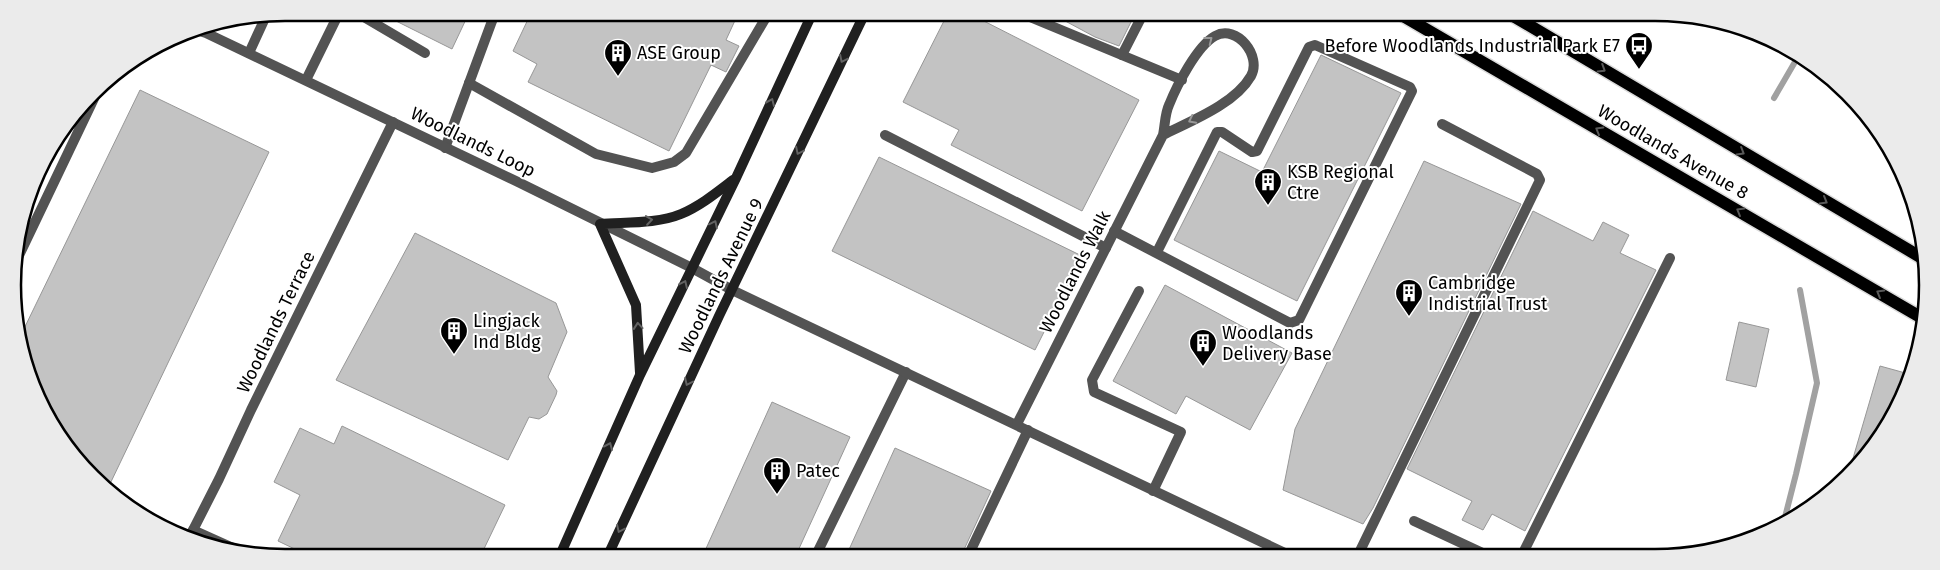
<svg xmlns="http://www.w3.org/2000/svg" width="1940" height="570" font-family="'Fira Sans',sans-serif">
	<rect width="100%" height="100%" fill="#fff"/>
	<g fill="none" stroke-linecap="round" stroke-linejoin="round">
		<g stroke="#a1a1a1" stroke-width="6">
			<path d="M1774 98 1799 55"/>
			<path d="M1783 525 1796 474 1817 383 1800 290"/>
		</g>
	</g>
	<g fill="#c3c3c3" stroke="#979797">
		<path d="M380 13H469L452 49Z"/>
		<path d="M531 13 738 14 726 40 739 46 726 72 711 65 669 151 528 82 537 64 513 51Z"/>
		<path d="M947 15H972L1139 100 1082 211 951 145 959 130 903 102Z"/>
		<path d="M1054 15H1106L1134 16 1119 46 1095 37Z"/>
		<path d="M1321 55 1401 93 1297 301 1174 240 1219 151 1262 172Z"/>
		<path d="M140 90 269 152 109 486 69 450 22 356 20 337Z"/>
		<path d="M879 157 1082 256 1035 350 832 251Z"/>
		<path d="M1424 161 1521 204 1373 508 1363 524 1283 490 1295 429Z"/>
		<path d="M1533 211 1593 241 1603 222 1629 235 1620 253 1656 270 1525 531 1492 514 1483 530 1462 520 1472 501 1407 469Z"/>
		<path d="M415 233 556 303 567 332 548 377 557 391 556 395 547 414 539 419 529 417 508 460 336 380Z"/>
		<path d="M1165 285 1292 353 1250 430 1186 396 1176 414 1113 381Z"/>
		<path d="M1739 322 1769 329 1756 387 1726 380Z"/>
		<path d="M1880 366 1909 374 1891 421 1849 472Z"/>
		<path d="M772 402 850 437 797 553H704Z"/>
		<path d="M342 426 505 505 482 553 301 552 278 541 300 495 274 482 300 428 334 444Z"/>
		<path d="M895 448 991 491 962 554H847Z"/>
	</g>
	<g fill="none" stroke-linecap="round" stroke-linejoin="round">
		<defs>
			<g id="primary">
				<path d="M1405 17 1922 318"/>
				<path d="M1515 17 1922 258"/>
			</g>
		</defs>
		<use href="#primary" stroke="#dbdbdb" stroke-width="15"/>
		<g stroke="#535353" stroke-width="10">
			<path d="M357 13 425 53"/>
			<path d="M1025 15 1182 80"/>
			<path d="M249 53 266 16"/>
			<path d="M1122 55 1142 16"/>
			<path d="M306 80 339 13"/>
			<path d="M469 83 596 154 652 168 674 162 686 153 768 14"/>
			<path d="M885 135 1106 248"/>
			<path d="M445 148 495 13"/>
			<path d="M1114 231 1290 323 1299 320 1412 91 1410 87 1315 45 1309 47 1257 151 1252 152 1222 132H1217L1157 252"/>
			<path d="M13 268 99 88"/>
			<path d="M1139 291 1092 380 1094 392 1181 432 1153 491"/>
			<path d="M1414 521 1487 555"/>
			<path d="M193 530 242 552"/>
			<path d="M817 553 906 372"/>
			<path d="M969 554 1028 430"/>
			<path d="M1358 555 1540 180 1537 174 1442 124"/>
			<path d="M1522 555 1670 258"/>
		</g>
		<g stroke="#535353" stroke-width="10">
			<path d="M196 30 206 33 518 182 692 268 732 290 1287 554"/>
			<path d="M1017 424 1163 135C1165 125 1165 113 1169 105 1177 85 1197 46 1215 36 1237 24 1262 56 1251 76 1235 104 1191 121 1163 135"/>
			<path d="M190 536 219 479 251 410 393 122"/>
		</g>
		<g stroke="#202020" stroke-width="10">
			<path d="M640 373 636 305 600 224C626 222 657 224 681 214 700 206 716 193 733 180"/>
			<path d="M561 553 640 375 736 178 812 14"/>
			<path d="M609 553 719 316 864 15"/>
		</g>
		<use href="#primary" stroke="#000" stroke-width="12"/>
	</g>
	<defs><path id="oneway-chevron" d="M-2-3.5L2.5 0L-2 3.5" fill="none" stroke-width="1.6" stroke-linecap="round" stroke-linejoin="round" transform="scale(1.25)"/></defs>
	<g stroke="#989898">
		<use href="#oneway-chevron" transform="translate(1209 40) rotate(-38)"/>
		<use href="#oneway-chevron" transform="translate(1192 120) rotate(153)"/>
	</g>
	<g stroke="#636363">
		<use href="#oneway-chevron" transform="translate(843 59) rotate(116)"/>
		<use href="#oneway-chevron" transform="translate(771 102) rotate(-66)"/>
		<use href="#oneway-chevron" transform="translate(799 151) rotate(116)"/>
		<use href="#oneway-chevron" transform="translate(649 220) rotate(-8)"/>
		<use href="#oneway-chevron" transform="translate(714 224) rotate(-64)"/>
		<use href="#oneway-chevron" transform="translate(684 284) rotate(-65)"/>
		<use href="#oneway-chevron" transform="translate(638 326) rotate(-95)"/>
		<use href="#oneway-chevron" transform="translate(688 382) rotate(115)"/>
		<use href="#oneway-chevron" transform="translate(609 446) rotate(-66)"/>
		<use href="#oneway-chevron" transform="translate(620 529) rotate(115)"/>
	</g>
	<g stroke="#595959">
		<use href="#oneway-chevron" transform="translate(1602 69) rotate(32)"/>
		<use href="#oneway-chevron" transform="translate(1599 130) rotate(-150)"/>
		<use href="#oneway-chevron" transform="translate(1741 152) rotate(31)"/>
		<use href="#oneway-chevron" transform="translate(1824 201) rotate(30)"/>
		<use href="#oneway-chevron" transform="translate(1740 211) rotate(-150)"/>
		<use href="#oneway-chevron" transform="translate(1880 293) rotate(-150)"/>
	</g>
	<defs>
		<symbol id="bus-pin" viewBox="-11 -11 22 30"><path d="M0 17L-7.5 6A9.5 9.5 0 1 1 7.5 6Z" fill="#000" stroke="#fff"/><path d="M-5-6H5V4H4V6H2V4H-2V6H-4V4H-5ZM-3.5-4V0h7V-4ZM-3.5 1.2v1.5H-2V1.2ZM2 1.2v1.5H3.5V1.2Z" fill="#fff"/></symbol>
		<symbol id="building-pin" viewBox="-11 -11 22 30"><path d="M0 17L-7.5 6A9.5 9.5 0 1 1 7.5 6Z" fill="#000" stroke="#fff"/><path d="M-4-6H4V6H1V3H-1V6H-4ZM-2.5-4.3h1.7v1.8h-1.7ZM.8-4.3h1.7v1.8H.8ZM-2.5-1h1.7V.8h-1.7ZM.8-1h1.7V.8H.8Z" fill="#fff"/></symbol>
	</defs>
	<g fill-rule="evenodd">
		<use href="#bus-pin" x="1623" y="30" width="32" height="43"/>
		<use href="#building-pin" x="602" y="37" width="32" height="43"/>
		<use href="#building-pin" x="1252" y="166" width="32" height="43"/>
		<use href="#building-pin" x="1393" y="277" width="32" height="43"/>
		<use href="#building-pin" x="438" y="315" width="32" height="43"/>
		<use href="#building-pin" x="1187" y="327" width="32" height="43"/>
		<use href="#building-pin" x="761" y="455" width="32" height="43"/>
	</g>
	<g text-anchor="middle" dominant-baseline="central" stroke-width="4" stroke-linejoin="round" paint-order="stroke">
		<g font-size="18" fill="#000" stroke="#fff" text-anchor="start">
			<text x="1620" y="46" text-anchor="end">Before Woodlands Industrial Park E7</text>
			<text x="637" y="53">ASE Group</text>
			<text x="1287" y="172">KSB Regional<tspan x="1287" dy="21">Ctre</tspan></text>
			<text x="1428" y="283">Cambridge<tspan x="1428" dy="21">Indistrial Trust</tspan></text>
			<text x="473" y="321">Lingjack<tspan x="473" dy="21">Ind Bldg</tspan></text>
			<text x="1222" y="333">Woodlands<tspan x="1222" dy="21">Delivery Base</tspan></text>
			<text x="796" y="471">Patec</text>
		</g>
		<g font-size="18" fill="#000" stroke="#fff">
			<text transform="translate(473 142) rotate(26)">Woodlands Loop</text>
			<text transform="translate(1673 152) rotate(30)">Woodlands Avenue 8</text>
			<text transform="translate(1075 272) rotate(-63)">Woodlands Walk</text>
			<text transform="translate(721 276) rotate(-64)">Woodlands Avenue 9</text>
			<text transform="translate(276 322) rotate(-64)">Woodlands Terrace</text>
		</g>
	</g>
	<path d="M0 0H1940V570H0ZM285 21H1655A264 264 0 0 1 1919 285V285A264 264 0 0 1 1655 549H285A264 264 0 0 1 21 285V285A264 264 0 0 1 285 21Z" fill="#ebebeb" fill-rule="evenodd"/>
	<path fill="none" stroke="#000" stroke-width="2.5" d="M285 21H1655A264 264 0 0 1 1919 285V285A264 264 0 0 1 1655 549H285A264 264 0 0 1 21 285V285A264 264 0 0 1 285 21Z"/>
</svg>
